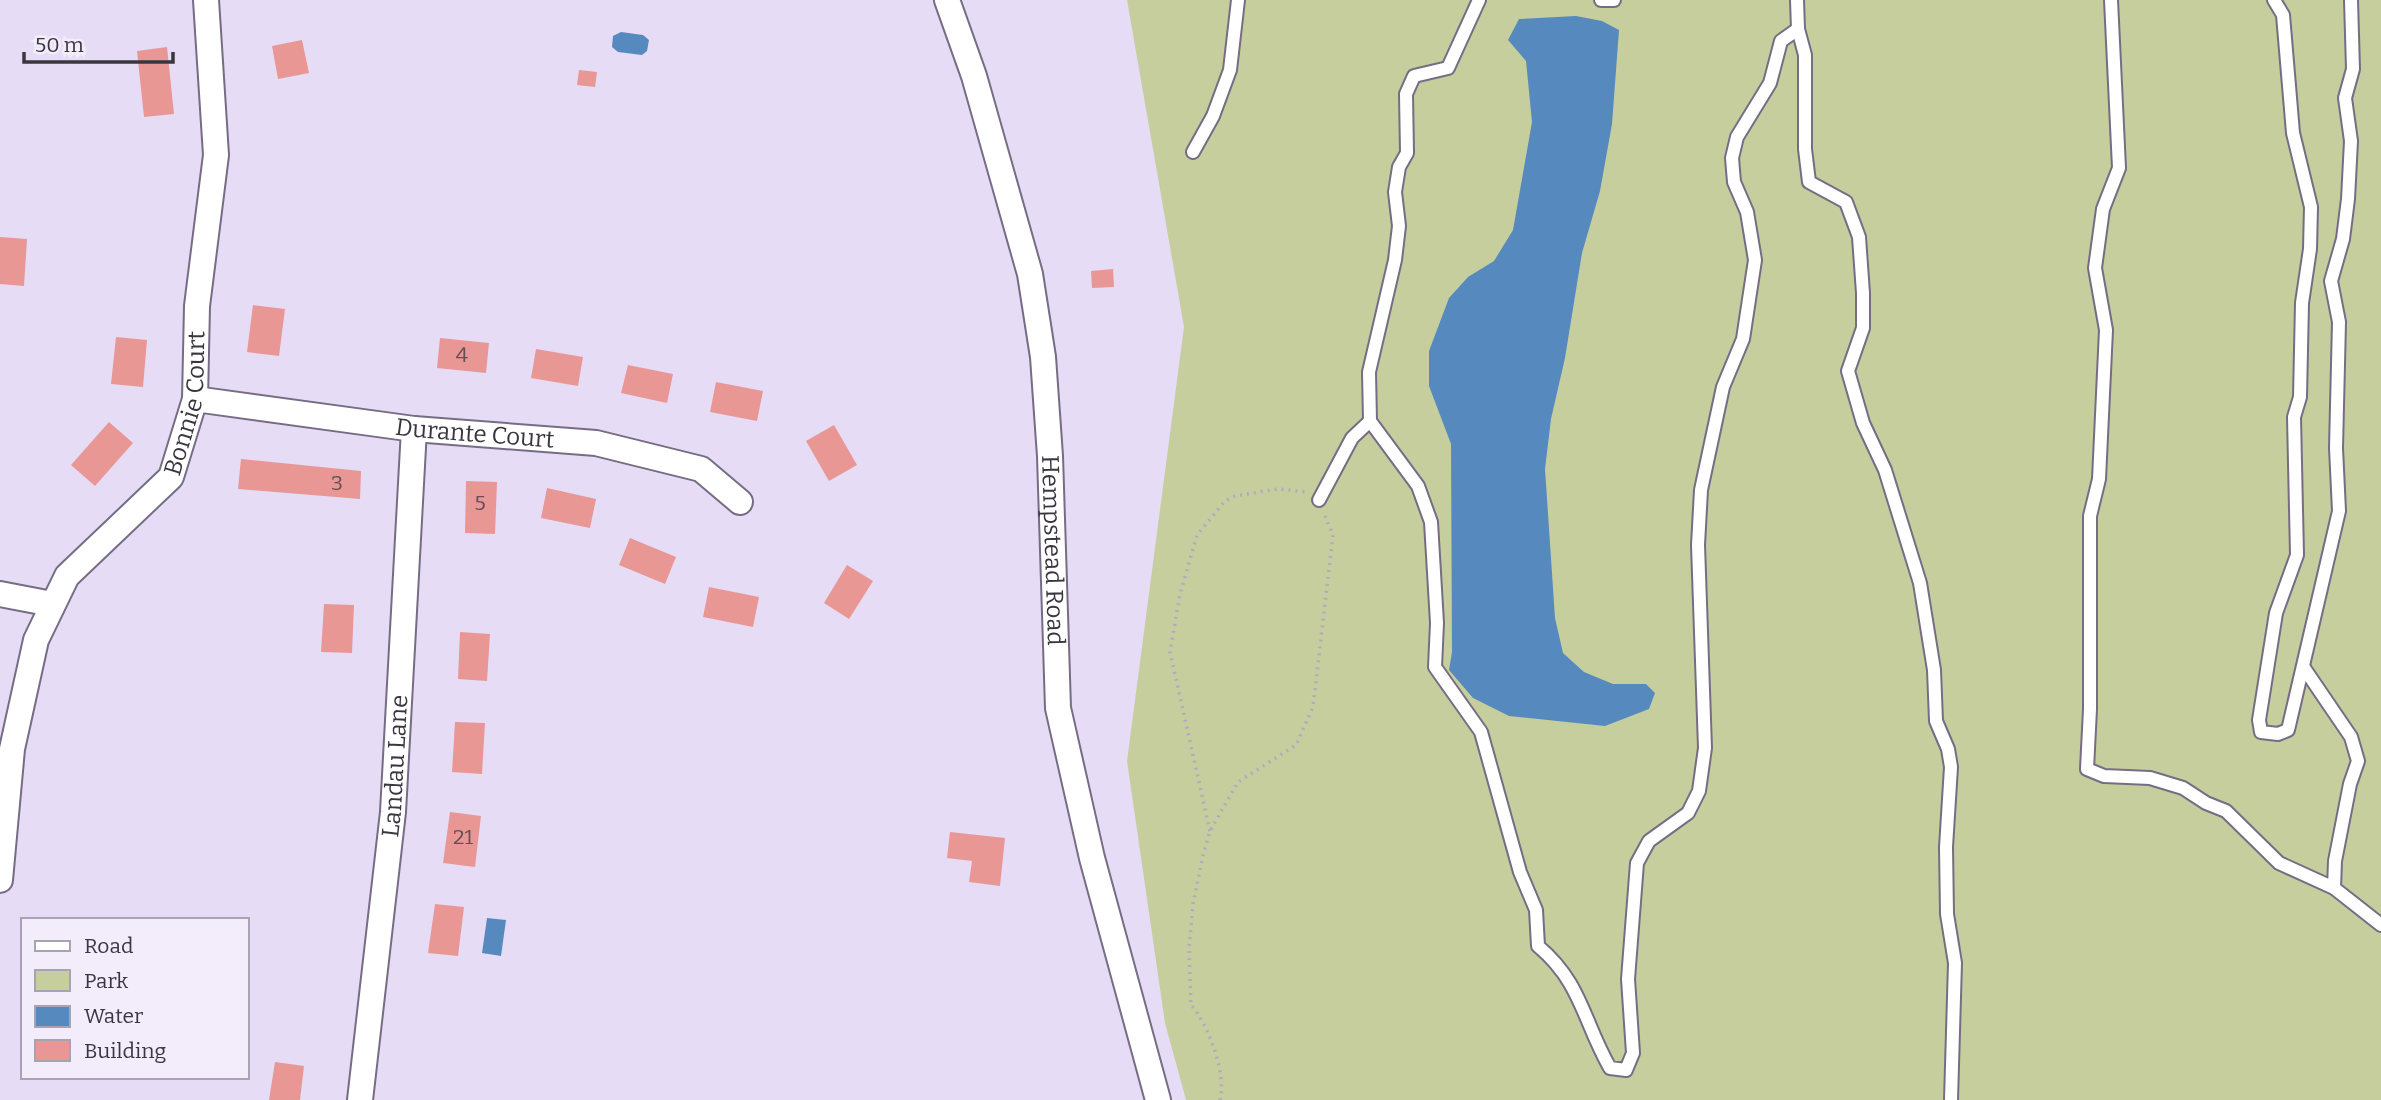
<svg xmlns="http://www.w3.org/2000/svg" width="2381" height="1100" font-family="Bitter,serif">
	<rect width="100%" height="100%" fill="#e6dcf6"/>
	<path fill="#c7ce9d" d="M1127 0H2381V1100H1186L1165 1023 1127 761 1184 327Z"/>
	<g fill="#568abe">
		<path d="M1576 16 1602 21 1619 30 1612 124 1600 191 1582 253 1565 358 1551 419 1545 469 1555 618 1563 653 1584 672 1613 684H1646L1655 693 1649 709 1605 726 1509 716 1473 698 1449 670 1452 652 1451 444 1429 386V351L1449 298 1468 277 1494 261 1513 230 1532 122 1526 61 1508 40 1519 19Z"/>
		<path d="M621 32 643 35 649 40 647 51 642 55 618 52 612 47 613 36Z"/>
		<path d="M487 918 506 920 501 956 482 953Z"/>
	</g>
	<g fill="#e89795">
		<path d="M302 40 309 73 278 79 272 46Z"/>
		<path d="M167 47 174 114 144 117 137 51Z"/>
		<path d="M579 70 597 72 595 87 577 85Z"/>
		<path d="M0 237 27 239 24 286 0 284Z"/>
		<path d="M1113 269 1114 287 1092 288 1091 271Z"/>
		<path d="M253 305 285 309 279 356 247 352Z"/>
		<path d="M116 337 147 340 143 387 111 384Z"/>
		<path d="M440 338 489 343 486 373 437 368Z"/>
		<path d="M536 349 583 357 578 386 531 378Z"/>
		<path d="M628 365 673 374 667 403 621 393Z"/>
		<path d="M716 382 763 391 757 421 710 412Z"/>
		<path d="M109 422 133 443 95 486 71 465Z"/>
		<path d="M834 425 857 465 829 481 806 441Z"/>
		<path d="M241 459 361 471 360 499 238 489Z"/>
		<path d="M466 481 497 482 495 534 465 533Z"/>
		<path d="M547 488 596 499 590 528 541 518Z"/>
		<path d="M630 538 676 557 665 584 619 565Z"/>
		<path d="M847 565 873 581 849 619 824 603Z"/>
		<path d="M709 587 759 597 753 627 703 617Z"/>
		<path d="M324 604 354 605 352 653 321 652Z"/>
		<path d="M460 632 490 634 487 681 458 679Z"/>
		<path d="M455 722 485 723 482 774 452 772Z"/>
		<path d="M450 812 481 816 475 867 443 863Z"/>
		<path d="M950 832 1005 838 1000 886 969 882 972 861 947 858Z"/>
		<path d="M435 904 464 907 458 956 428 953Z"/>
		<path d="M275 1062 304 1066 300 1100H269Z"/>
	</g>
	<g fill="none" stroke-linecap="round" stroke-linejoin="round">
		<defs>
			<g id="lane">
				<path d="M1479 0 1448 68 1414 76 1406 94 1407 153 1399 167 1395 192 1399 226 1395 260 1369 372 1370 421 1418 486 1431 522 1437 623 1435 667 1481 732 1520 872 1536 910 1538 946C1582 983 1583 1021 1610 1068L1626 1070 1633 1053 1628 979 1637 863 1649 841 1688 813 1699 791 1705 748 1698 545 1701 490 1723 387 1743 339 1755 260 1747 212 1734 182 1732 158 1737 137 1770 83 1781 41 1798 29"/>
				<path d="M1601 0H1614"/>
				<path d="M1797 0 1798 29 1805 55V149L1809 182 1846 202 1859 237 1863 293V328L1848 371 1863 423 1885 470 1920 583 1934 670 1936 721 1948 749 1951 767 1946 847 1947 914 1955 963 1951 1100"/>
				<path d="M2111 0 2119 168 2103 209 2095 268 2106 330 2099 479 2090 516V709L2087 769 2104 776 2150 778 2183 788 2206 803 2226 811 2279 863 2334 888"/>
				<path d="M2274 0 2283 15 2293 133 2311 207 2310 249 2302 303 2300 397 2294 417 2297 555 2276 613 2259 720 2261 732 2278 734 2288 730 2339 511 2336 448 2339 322 2331 281 2343 239 2348 199 2351 141 2345 98 2353 69 2351 0"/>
				<path d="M1193 152 1213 116 1230 70 1238 0"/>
				<path d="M1319 500 1352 438 1370 421"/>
				<path d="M2304 668 2351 737 2358 761 2350 784 2335 861 2334 888 2381 925"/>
			</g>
			<g id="street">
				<path id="s1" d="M947 0 974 76 1030 274 1043 357 1050 456 1058 708 1092 858 1158 1100"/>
				<path id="s2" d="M195 399 414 429 596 443 701 469 740 502"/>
				<path d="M0 594 52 604"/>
				<path id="s3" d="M0 880 12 749 36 640 67 576 171 477 195 399 197 306 216 155 206 0"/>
				<path id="s4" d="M360 1100 393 812 414 429"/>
			</g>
		</defs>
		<use href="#lane" stroke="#766d84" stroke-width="16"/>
		<use href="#street" stroke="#766d84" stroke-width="28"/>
		<g stroke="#b2aabf" stroke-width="3.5" stroke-dasharray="2 5" stroke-linecap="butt">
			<path d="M1210 831 1170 652 1180 594 1197 535 1225 501 1235 496 1278 489 1308 492"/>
			<path d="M1220 1100C1227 1074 1208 1024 1191 1005L1189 949 1193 904 1203 855 1210 831 1238 782 1296 745 1313 707 1333 535 1324 514"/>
		</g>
		<use href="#lane" stroke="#fff" stroke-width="12"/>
		<use href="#street" stroke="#fff" stroke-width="24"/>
	</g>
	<g text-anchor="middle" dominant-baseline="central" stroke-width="7" stroke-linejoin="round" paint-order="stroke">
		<g font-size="21" fill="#664e55">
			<text x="462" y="355">4</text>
			<text x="337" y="483">3</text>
			<text x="480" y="503">5</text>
			<text x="463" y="837">21</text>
		</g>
		<g font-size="24" fill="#3a3640" stroke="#f2ecfb">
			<text stroke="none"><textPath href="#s3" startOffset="534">Bonnie Court</textPath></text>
			<text stroke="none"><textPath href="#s2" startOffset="282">Durante Court</textPath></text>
			<text stroke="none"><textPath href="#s1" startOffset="564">Hempstead Road</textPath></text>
			<text stroke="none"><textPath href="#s4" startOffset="336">Landau Lane</textPath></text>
		</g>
	</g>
	<rect x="21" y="918" width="228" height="161" fill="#f2ecfb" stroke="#a8a3b0" stroke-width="2"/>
	<rect x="35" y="941" width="35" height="10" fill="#ffffff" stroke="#a8a3b0" stroke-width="2"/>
	<text x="84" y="953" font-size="21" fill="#3a3640">Road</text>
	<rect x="35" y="970" width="35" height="21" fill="#c7ce9d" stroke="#a8a3b0" stroke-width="2"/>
	<text x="84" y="988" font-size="21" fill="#3a3640">Park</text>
	<rect x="35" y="1006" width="35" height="21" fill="#568abe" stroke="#a8a3b0" stroke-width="2"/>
	<text x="84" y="1023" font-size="21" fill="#3a3640">Water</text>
	<rect x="35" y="1040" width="35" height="21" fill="#e89795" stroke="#a8a3b0" stroke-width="2"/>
	<text x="84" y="1058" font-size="21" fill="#3a3640">Building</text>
	<path d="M24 52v10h149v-10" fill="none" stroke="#3a3640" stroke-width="3.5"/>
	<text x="35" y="52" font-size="21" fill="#3a3640" stroke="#f2ecfb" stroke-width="5" paint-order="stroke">50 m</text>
</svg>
